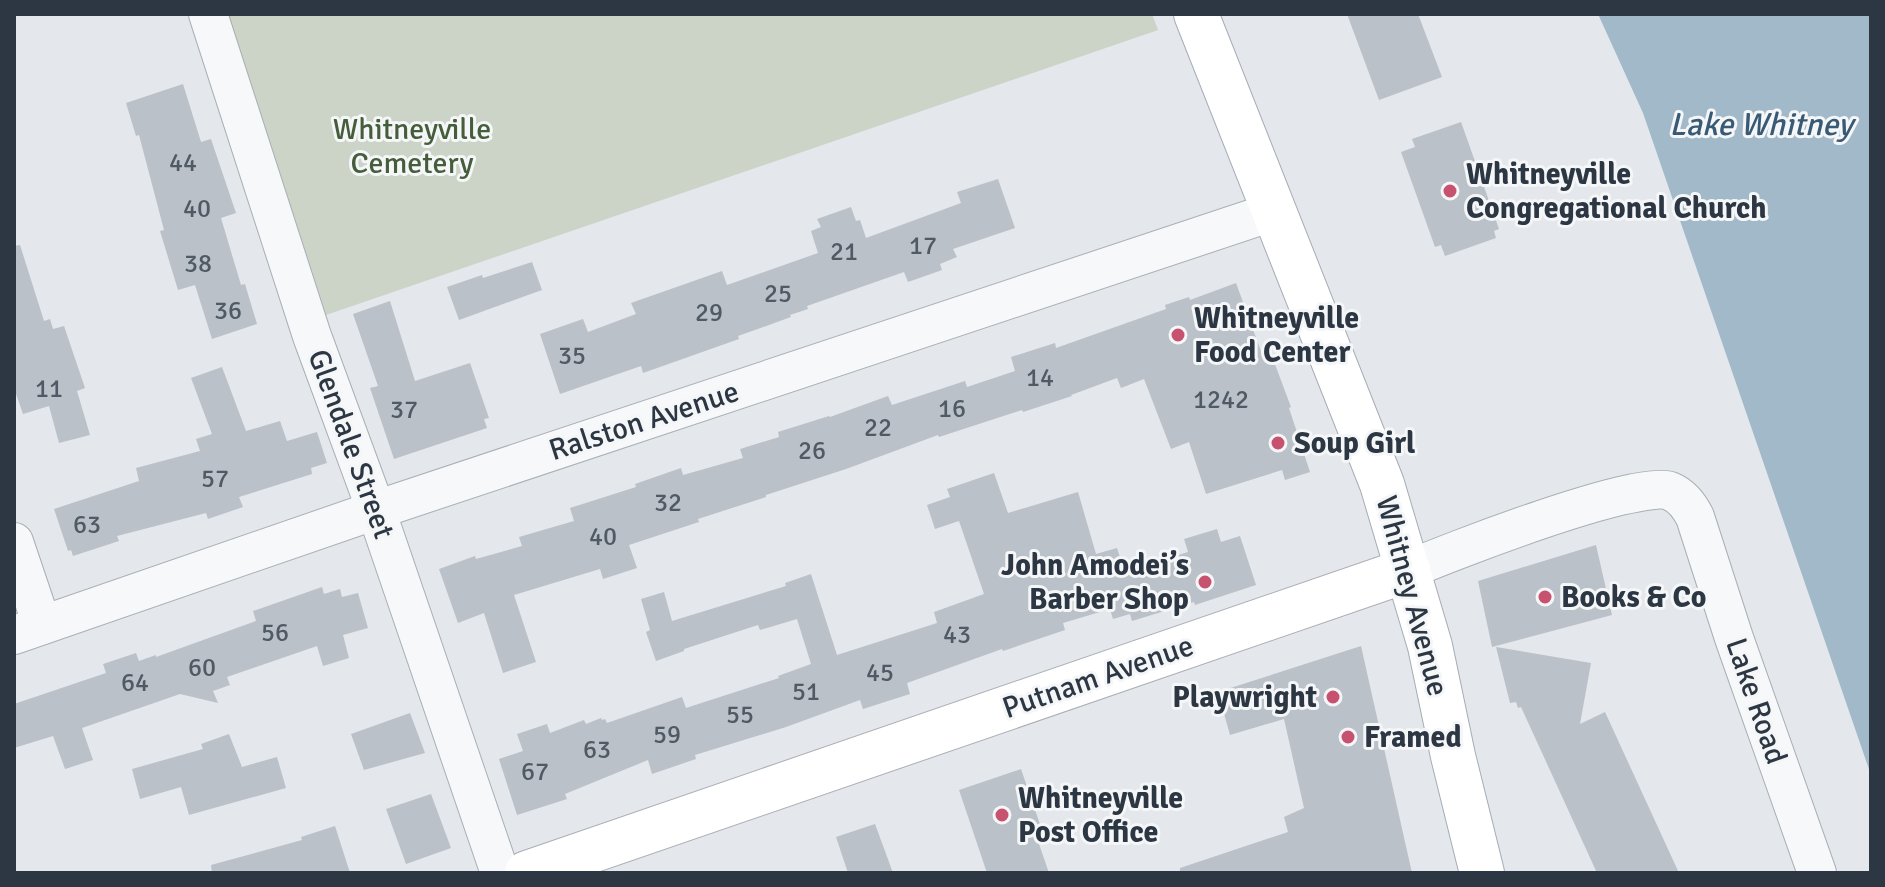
<svg xmlns="http://www.w3.org/2000/svg" width="1885" height="887" font-family="Signika,sans-serif">
	<rect width="100%" height="100%" fill="#e4e7eb"/>
	<path fill="#cbd4c6" d="M226 14H1152L1158 30 326 315Z"/>
	<path fill="#a1b9c8" d="M1598 14H1871V775L1643 113Z"/>
	<g fill="#bbc1c8">
		<path d="M1347 14H1418L1442 77 1379 100Z"/>
		<path d="M183 84 201 142 211 139 236 213 221 218 241 285 245 284 257 324 212 339 195 285 178 290 160 231 164 230 139 135 136 136 126 103Z"/>
		<path d="M1461 122 1499 229 1494 231 1496 238 1445 256 1441 245 1435 247 1401 152 1415 147 1412 139Z"/>
		<path d="M998 179 1015 228 953 249 957 257 940 264 942 270 908 282 904 272 807 306 808 309 790 315 791 317 738 336 739 339 643 373 641 366 560 394 540 334 583 319 588 332 636 314 631 303 722 271 727 285 818 253 811 231 821 227 817 219 851 207 856 221 860 220 866 238 961 203 957 192Z"/>
		<path d="M20 245 44 321 50 319 53 329 64 326 85 388 77 391 90 435 59 443 49 406 23 414 14 388V246Z"/>
		<path d="M532 262 542 290 459 320 447 287 482 275 483 278Z"/>
		<path d="M1236 283 1262 354 1270 351 1291 407 1289 408 1310 472 1285 480 1282 470 1206 494 1189 442 1171 449 1144 379 1121 388 1117 378 1071 395 1072 396 1023 412 1022 410 939 437 938 435 846 469 766 495V497L698 519 699 522 629 545 637 568 603 579 600 569 514 595 536 662 503 673 484 613 458 623 439 569 475 556 476 559 522 546 519 537 574 521 570 508 636 487 635 484 681 468 683 475 743 458 740 449 779 437 778 432 829 416 830 417 888 396 892 405 965 381 967 387 1015 371 1011 357 1055 343 1056 348 1166 309 1165 305 1189 297 1190 300Z"/>
		<path d="M390 301 415 381 470 363 489 418 484 419 487 428 394 459 370 388 378 386 353 314Z"/>
		<path d="M222 367 246 431 280 421 287 441 317 432 327 463 311 468 312 474 239 497 243 507 208 519 206 513 117 536 119 541 73 556 71 550 68 551 54 509 139 481 136 468 200 451 196 439 212 434 191 378Z"/>
		<path d="M994 473 1008 513 1078 492 1096 554 1117 548 1123 567 1135 563 1137 568 1188 552 1184 539 1217 529 1221 542 1240 536 1256 585 1195 605 1194 602 1132 621 1130 614 1113 619 1110 609 1063 623 1065 630 1003 651 1002 649 907 683 910 694 863 709 860 700 786 727 695 755 696 759 652 774 648 760 565 794 567 799 517 815 499 759 523 751 517 734 547 724 550 733 584 720 586 724 601 718 602 720 605 719 607 723 682 697 686 708 779 678 778 676 811 664 797 619 760 630 758 625 684 649V651L656 661 646 632 650 630 641 599 664 592 672 621 786 586 785 583 811 574 837 655 937 623 934 612 984 594 959 521 935 529 927 505 950 497 947 489Z"/>
		<path d="M1596 545 1612 615 1492 647 1478 581Z"/>
		<path d="M322 587 324 594 340 589 342 597 358 593 368 628 343 635 349 658 323 666 317 646 227 677 230 685 213 691 218 703 180 694 82 728 93 760 65 769 53 736 14 748V704L106 673 103 664 136 653 139 661 156 655V657L256 621 253 611Z"/>
		<path d="M1361 646 1412 873H1180V868L1288 832 1284 817 1304 808 1284 719 1230 735 1218 692Z"/>
		<path d="M1496 647 1591 663 1580 724 1605 712 1679 873H1597L1521 707 1518 708 1516 702 1510 703Z"/>
		<path d="M410 713 425 753 364 770 351 734Z"/>
		<path d="M229 734 242 767 277 757 286 788 189 815 181 787 140 799 132 769 203 749 201 744Z"/>
		<path d="M1021 769 1045 839 1038 841 1049 873H987L959 790Z"/>
		<path d="M431 794 451 848 406 864 386 809Z"/>
		<path d="M875 824 893 873H848L836 837Z"/>
		<path d="M335 826 350 873H212L211 865 302 840 301 837Z"/>
	</g>
	<g fill="none" stroke-linecap="round" stroke-linejoin="round">
		<defs>
			<g id="street">
				<path d="M208 14 312 336 376 510 500 873"/>
				<path d="M14 542 42 625"/>
				<path d="M1408 570C1447 553 1637 479 1670 491 1682 496 1690 507 1695 517L1734 638 1817 873"/>
				<path d="M14 635 376 510 1275 211"/>
			</g>
			<path id="secondary" d="M527 873 1408 570"/>
			<path id="primary" d="M1196 14 1382 484 1430 646 1453 756 1482 873"/>
		</defs>
		<use href="#street" stroke="#a9afb5" stroke-width="40"/>
		<use href="#secondary" stroke="#a9afb5" stroke-width="46"/>
		<use href="#primary" stroke="#a4adb6" stroke-width="46"/>
		<use href="#street" stroke="#f7f8f9" stroke-width="38"/>
		<use href="#secondary" stroke="#fff" stroke-width="44"/>
		<use href="#primary" stroke="#fff" stroke-width="44"/>
	</g>
	<g fill="#c75270" stroke="#f4f6f8" stroke-width="3">
		<circle cx="1450" cy="191" r="8"/>
		<circle cx="1178" cy="335" r="8"/>
		<circle cx="1278" cy="443" r="8"/>
		<circle cx="1205" cy="582" r="8"/>
		<circle cx="1545" cy="597" r="8"/>
		<circle cx="1333" cy="697" r="8"/>
		<circle cx="1348" cy="737" r="8"/>
		<circle cx="1002" cy="815" r="8"/>
	</g>
	<g text-anchor="middle" dominant-baseline="central" stroke-width="6" stroke-linejoin="round" paint-order="stroke">
		<g font-size="26" fill="#505a64">
			<text x="183" y="163">44</text>
			<text x="197" y="209">40</text>
			<text x="923" y="246">17</text>
			<text x="844" y="252">21</text>
			<text x="198" y="264">38</text>
			<text x="778" y="294">25</text>
			<text x="228" y="311">36</text>
			<text x="709" y="313">29</text>
			<text x="572" y="356">35</text>
			<text x="1040" y="378">14</text>
			<text x="49" y="389">11</text>
			<text x="1221" y="400">1242</text>
			<text x="952" y="409">16</text>
			<text x="404" y="410">37</text>
			<text x="878" y="428">22</text>
			<text x="812" y="451">26</text>
			<text x="215" y="479">57</text>
			<text x="668" y="503">32</text>
			<text x="87" y="525">63</text>
			<text x="603" y="537">40</text>
			<text x="275" y="633">56</text>
			<text x="957" y="635">43</text>
			<text x="202" y="668">60</text>
			<text x="880" y="673">45</text>
			<text x="135" y="683">64</text>
			<text x="806" y="692">51</text>
			<text x="740" y="715">55</text>
			<text x="667" y="735">59</text>
			<text x="597" y="750">63</text>
			<text x="535" y="772">67</text>
		</g>
		<g font-size="30" fill="#455d3a" stroke="#f4f6f8">
			<text x="412" y="129">Whitneyville<tspan x="412" dy="34">Cemetery</tspan></text>
		</g>
		<g font-size="30" font-weight="bold" fill="#2c3743" stroke="#f4f6f8" text-anchor="start">
			<text x="1466" y="174">Whitneyville<tspan x="1466" dy="34">Congregational Church</tspan></text>
			<text x="1194" y="318">Whitneyville<tspan x="1194" dy="34">Food Center</tspan></text>
			<text x="1294" y="443">Soup Girl</text>
			<text x="1189" y="565" text-anchor="end">John Amodei’s<tspan x="1189" dy="34">Barber Shop</tspan></text>
			<text x="1561" y="597">Books &amp; Co</text>
			<text x="1317" y="697" text-anchor="end">Playwright</text>
			<text x="1364" y="737">Framed</text>
			<text x="1018" y="798">Whitneyville<tspan x="1018" dy="34">Post Office</tspan></text>
		</g>
		<g font-size="30" fill="#2c3743" stroke="#f4f6f8">
			<text transform="translate(644 421) rotate(-18)">Ralston Avenue</text>
			<text transform="translate(351 444) rotate(70)">Glendale Street</text>
			<text transform="translate(1412 596) rotate(75)">Whitney Avenue</text>
			<text transform="translate(1098 677) rotate(-19)">Putnam Avenue</text>
			<text transform="translate(1756 701) rotate(71)">Lake Road</text>
		</g>
		<g font-size="32" font-style="italic" fill="#395a74" stroke="#f4f6f8">
			<text x="1761" y="124">Lake Whitney</text>
		</g>
	</g>
	<rect width="1885" height="887" fill="none" stroke="#2c3743" stroke-width="32"/>
</svg>
